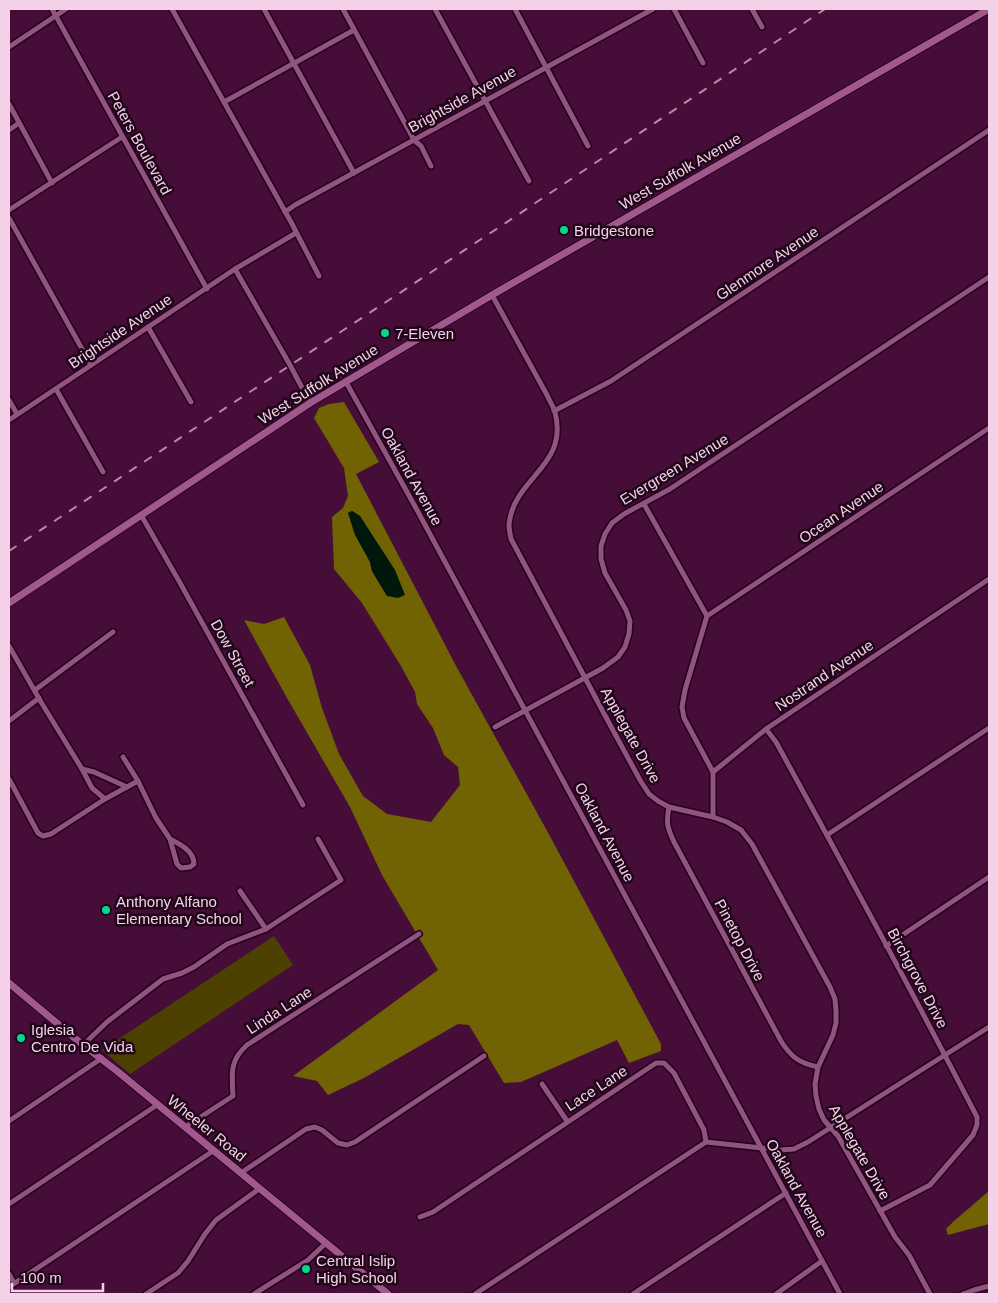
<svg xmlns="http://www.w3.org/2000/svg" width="998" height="1303" font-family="Arial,sans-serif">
	<rect width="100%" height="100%" fill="#460d39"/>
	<path fill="#4c4100" d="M274 936 293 965 130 1074 102 1050Z"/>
	<g fill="#716204" fill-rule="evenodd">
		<path d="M344 402 379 462 356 474 455 664 551 838 661 1044V1051L629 1063 617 1040 521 1082 504 1083 469 1025 458 1024 364 1078 328 1095 317 1081 293 1076 438 970 382 875 350 807 287 698 244 620 264 624 284 617 310 665 322 708 339 754 363 796 387 814 431 822 460 785 458 767 444 755 433 728 417 704 415 692 401 666 362 603 334 569 332 517 343 508 348 496 344 468 314 418 319 408 329 404ZM352 511 360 516 387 596 372 571 370 562 348 513Z"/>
		<path d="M989 1191V1224L948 1235 946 1229 954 1221Z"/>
	</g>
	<path fill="#00170b" d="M352 511 360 516 395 570 405 595 398 598 387 596 372 571 370 562 355 535 348 513Z"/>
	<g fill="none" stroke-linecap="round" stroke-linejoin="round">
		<defs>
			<g id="minor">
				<path d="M52 9 207 289"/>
				<path d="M172 9 291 222 319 276"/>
				<path d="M264 9 354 173"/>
				<path d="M343 9 414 140 421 146 431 166"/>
				<path d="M435 9 529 181"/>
				<path d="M515 9 588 146"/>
				<path d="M674 9 703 63"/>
				<path d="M752 9 762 27"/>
				<path d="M9 47 66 9"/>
				<path d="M224 102 354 30"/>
				<path d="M9 104 52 183"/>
				<path d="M9 130 19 123"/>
				<path d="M9 210 122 137"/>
				<path d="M285 212 295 205 653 9"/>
				<path d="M9 218 91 365"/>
				<path d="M235 269 290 365 310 403"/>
				<path d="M492 295 547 395C549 400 553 406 555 412 569 467 514 477 509 524 509 529 510 534 511 539L608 721 640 780 649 794 658 801 669 807 713 817 727 822 741 830 752 844 830 987 835 999 836 1011V1023L833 1035 818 1067 815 1084 816 1096 819 1109 824 1120 838 1136 895 1237 909 1255 930 1294"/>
				<path d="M148 327 191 402"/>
				<path d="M346 382 417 510 840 1294"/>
				<path d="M56 389 103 472"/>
				<path d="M9 400 17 414"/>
				<path d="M554 411 611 381 989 130"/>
				<path d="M9 420 235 269 296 233"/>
				<path d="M644 504 707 616 685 690 682 707 684 718 713 772"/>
				<path d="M141 515 179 581 303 805"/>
				<path d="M707 616 989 428"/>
				<path d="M9 646 41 702 82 769 92 788 105 799"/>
				<path d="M35 690 113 632"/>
				<path d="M9 721 39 698"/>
				<path d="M495 727 603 668 618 657 625 647 629 634 630 621 626 610 605 573 601 559V546L605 534 612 523 624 514 670 489 989 277"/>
				<path d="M766 729 776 742C844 866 912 991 977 1117V1125L973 1135 930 1185 880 1211"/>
				<path d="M123 757 138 781 156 818 170 839 177 864 181 868 190 867 194 864C194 851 180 844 170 839"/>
				<path d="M82 769 94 772 127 787"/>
				<path d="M9 779 38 833 43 836 51 834 105 799 138 781"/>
				<path d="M669 807C666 823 667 827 674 842L781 1041C791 1057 799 1063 818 1067"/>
				<path d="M713 817V772L766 729 989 579"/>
				<path d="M827 835 989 728"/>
				<path d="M240 891 266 929"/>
				<path d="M886 946 989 877"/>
				<path d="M83 1045 107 1022 163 979 182 973 194 967 227 944 266 929 341 880 318 839"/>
				<path d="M542 1084 567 1121"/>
				<path d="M9 1121 102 1058"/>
				<path d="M185 1127 233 1096C232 1074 229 1061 247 1045L419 934"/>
				<path d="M706 1142 781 1150 794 1149 808 1142 989 1027"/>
				<path d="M241 1173 306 1129 315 1127 322 1130 338 1143 347 1145 355 1142 484 1056"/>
				<path d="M9 1204 157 1105"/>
				<path d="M420 1217 433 1212 656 1063H664L674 1073 704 1130 706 1142"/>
				<path d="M9 1274 14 1283"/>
				<path d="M9 1287 213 1151"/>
				<path d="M146 1294 178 1273 188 1261 205 1234 216 1220 259 1189"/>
				<path d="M254 1294 308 1260 326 1243"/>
				<path d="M475 1294 706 1142"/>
				<path d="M633 1294 786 1193"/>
				<path d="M776 1294 822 1261"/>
				<path d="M963 1294 974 1290 989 1286"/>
			</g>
			<g id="secondary">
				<path d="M9 603 310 403 492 295 989 9"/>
				<path d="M9 983 83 1045 117 1071 388 1294"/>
			</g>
		</defs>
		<use href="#minor" stroke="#26001d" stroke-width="8"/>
		<use href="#secondary" stroke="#26001d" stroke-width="9"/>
		<use href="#minor" stroke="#91537f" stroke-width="5"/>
		<use href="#secondary" stroke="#a1588c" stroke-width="7"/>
		<path stroke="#b68aa9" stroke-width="2" stroke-dasharray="9 9" stroke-linecap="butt" d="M9 551 498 228 825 9"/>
	</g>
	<g fill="#00d98c" stroke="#1f0719" stroke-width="2">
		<circle cx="564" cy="230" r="5"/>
		<circle cx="385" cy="333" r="5"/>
		<circle cx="106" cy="910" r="5"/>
		<circle cx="21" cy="1038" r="5"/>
		<circle cx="306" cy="1269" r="5"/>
	</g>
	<g text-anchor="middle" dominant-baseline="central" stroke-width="5" stroke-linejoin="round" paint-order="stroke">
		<g font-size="15" fill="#f5d1e8" stroke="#1f0719">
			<text transform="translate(462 99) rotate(-29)">Brightside Avenue</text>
			<text transform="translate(140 143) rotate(61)">Peters Boulevard</text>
			<text transform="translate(680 171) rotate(-30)">West Suffolk Avenue</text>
			<text transform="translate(767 263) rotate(-34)">Glenmore Avenue</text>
			<text transform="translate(120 331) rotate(-34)">Brightside Avenue</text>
			<text transform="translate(318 384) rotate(-32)">West Suffolk Avenue</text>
			<text transform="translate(674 469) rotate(-31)">Evergreen Avenue</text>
			<text transform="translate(412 476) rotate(61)">Oakland Avenue</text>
			<text transform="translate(841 512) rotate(-34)">Ocean Avenue</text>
			<text transform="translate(233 653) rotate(61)">Dow Street</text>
			<text transform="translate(824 675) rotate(-34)">Nostrand Avenue</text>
			<text transform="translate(631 735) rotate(61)">Applegate Drive</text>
			<text transform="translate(605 832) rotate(62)">Oakland Avenue</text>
			<text transform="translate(740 940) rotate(62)">Pinetop Drive</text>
			<text transform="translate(918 978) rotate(62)">Birchgrove Drive</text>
			<text transform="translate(279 1010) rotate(-33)">Linda Lane</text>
			<text transform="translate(596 1088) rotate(-33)">Lace Lane</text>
			<text transform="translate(207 1128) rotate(39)">Wheeler Road</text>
			<text transform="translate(860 1152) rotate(60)">Applegate Drive</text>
			<text transform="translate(797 1188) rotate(61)">Oakland Avenue</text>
		</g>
		<g font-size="15" fill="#f5d1e8" stroke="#1f0719" text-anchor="start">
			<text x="574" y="230">Bridgestone</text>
			<text x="395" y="333">7-Eleven</text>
			<text x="116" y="901">Anthony Alfano<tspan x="116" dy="17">Elementary School</tspan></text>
			<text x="31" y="1029">Iglesia<tspan x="31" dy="17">Centro De Vida</tspan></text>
			<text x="316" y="1260">Central Islip<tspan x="316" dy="17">High School</tspan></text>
		</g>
	</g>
	<rect width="998" height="1303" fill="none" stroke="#f5d1e8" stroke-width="20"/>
	<path d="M12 1283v8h91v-8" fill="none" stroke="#f5d1e8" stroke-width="2.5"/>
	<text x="20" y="1283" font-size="15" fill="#f5d1e8" stroke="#1f0719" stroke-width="4" paint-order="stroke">100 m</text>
</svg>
